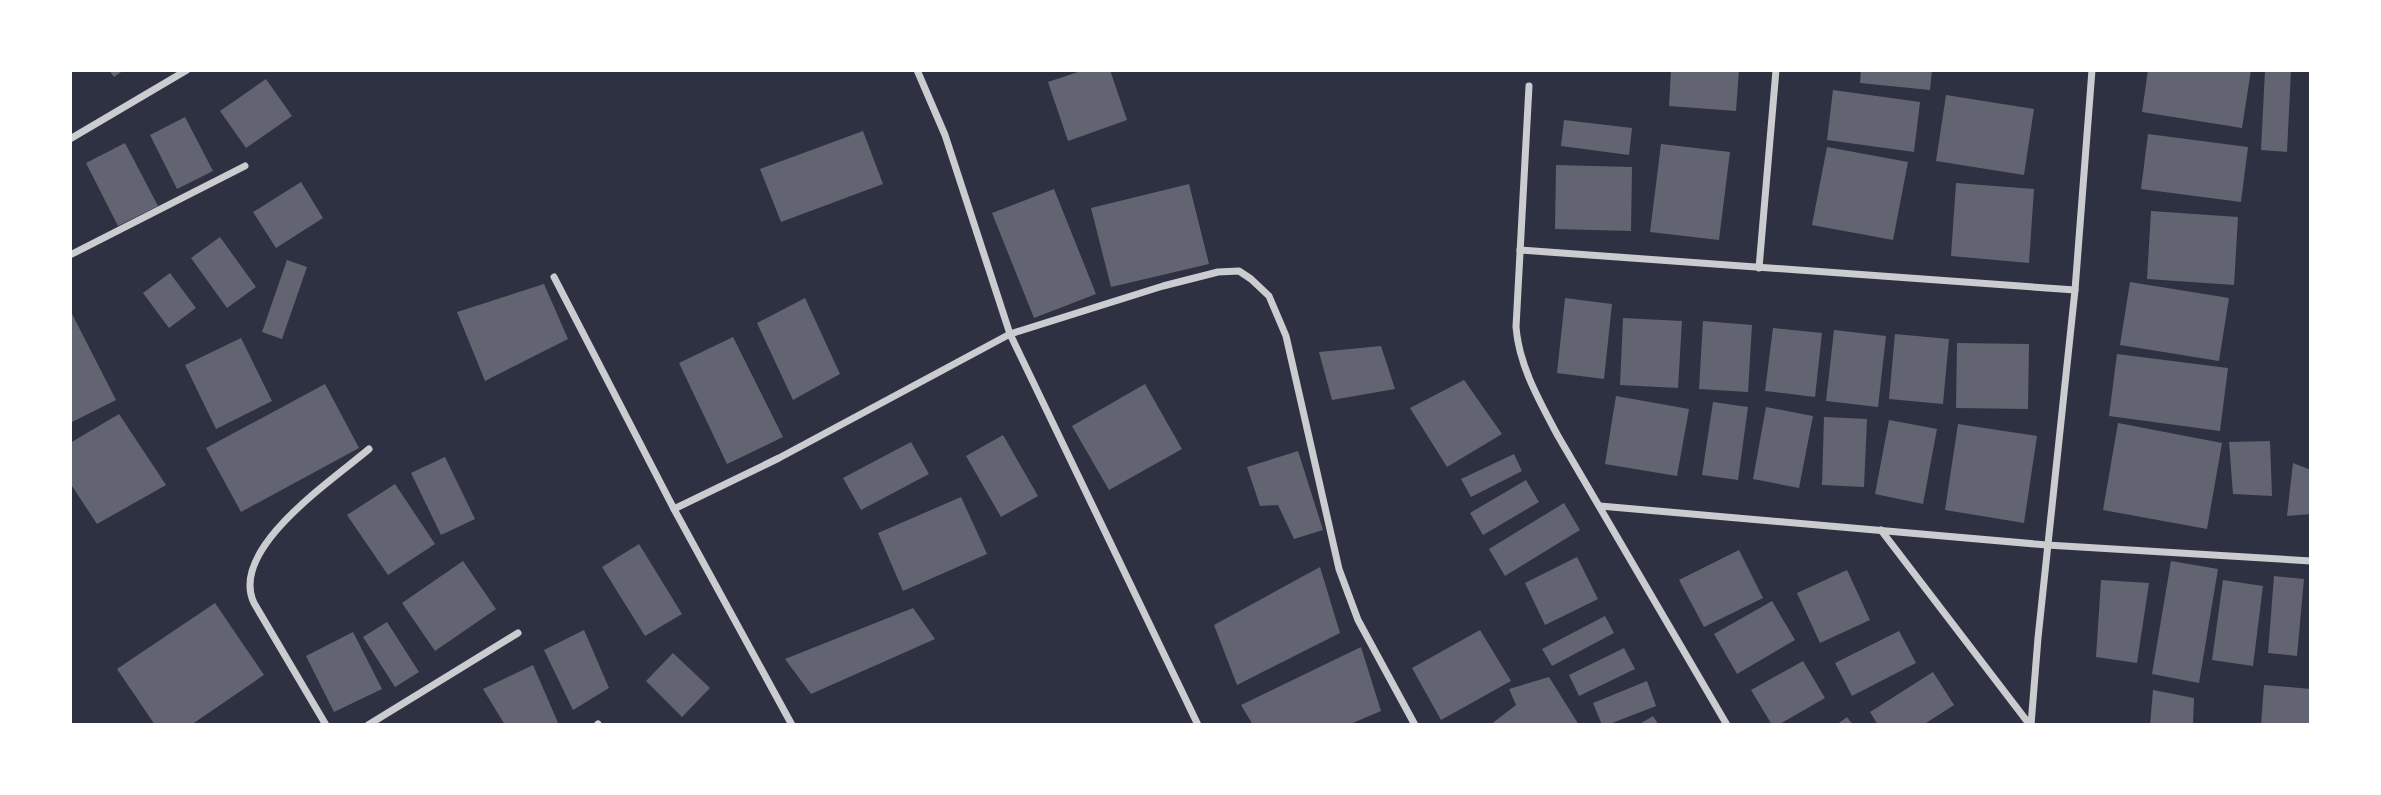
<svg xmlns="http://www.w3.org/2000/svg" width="2381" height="795" font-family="Lato,sans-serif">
	<rect width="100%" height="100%" fill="#2d3142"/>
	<g fill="#626471">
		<path d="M109 70H124L114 77Z"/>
		<path d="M1084 70H1110L1127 120 1068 141 1048 82Z"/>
		<path d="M1671 70H1739L1736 111 1669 106Z"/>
		<path d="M1861 70H1932L1930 90 1860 83Z"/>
		<path d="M2148 70H2251L2242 128 2142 112Z"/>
		<path d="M2265 70H2291L2287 152 2261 150Z"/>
		<path d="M266 79 292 116 246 148 220 111Z"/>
		<path d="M1833 90 1920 102 1914 152 1827 140Z"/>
		<path d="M1946 95 2034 109 2024 175 1936 161Z"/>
		<path d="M185 117 213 171 177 189 150 135Z"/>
		<path d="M1564 120 1632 128 1629 155 1561 146Z"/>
		<path d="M863 131 883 184 781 222 760 169Z"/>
		<path d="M2148 134 2248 147 2241 202 2141 189Z"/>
		<path d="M125 143 158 206 118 226 86 163Z"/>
		<path d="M1661 144 1730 152 1719 240 1650 232Z"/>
		<path d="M1827 147 1908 162 1893 240 1812 225Z"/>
		<path d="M1556 165 1632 167 1631 231 1555 229Z"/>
		<path d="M301 182 323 218 276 248 253 212Z"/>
		<path d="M1956 183 2034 189 2029 263 1951 256Z"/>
		<path d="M1189 184 1209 264 1111 287 1091 208Z"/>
		<path d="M1054 189 1096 294 1034 318 992 213Z"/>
		<path d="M2151 211 2238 217 2234 285 2147 279Z"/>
		<path d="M220 237 256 287 227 308 191 258Z"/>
		<path d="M287 260 307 267 282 339 262 332Z"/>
		<path d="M170 273 196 308 169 328 143 293Z"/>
		<path d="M2130 282 2229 298 2219 361 2120 345Z"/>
		<path d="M544 284 568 339 485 381 457 312Z"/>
		<path d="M805 298 840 374 793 400 757 323Z"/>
		<path d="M1565 298 1612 304 1604 379 1557 373Z"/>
		<path d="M70 310 116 400 70 423Z"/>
		<path d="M1623 318 1682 321 1678 388 1620 385Z"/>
		<path d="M1703 321 1752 325 1748 392 1699 389Z"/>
		<path d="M1773 328 1822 333 1815 397 1765 391Z"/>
		<path d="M1834 330 1886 336 1878 407 1826 401Z"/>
		<path d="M1895 334 1949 339 1943 404 1889 399Z"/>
		<path d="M733 337 783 437 727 464 679 363Z"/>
		<path d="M241 338 272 401 216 429 185 365Z"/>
		<path d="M1957 343 2029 344 2028 409 1956 408Z"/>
		<path d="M1381 346 1395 389 1332 400 1319 352Z"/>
		<path d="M2117 354 2228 368 2220 431 2109 416Z"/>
		<path d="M1464 380 1502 434 1447 467 1410 408Z"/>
		<path d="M325 384 359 448 241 512 206 448Z"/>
		<path d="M1145 384 1182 449 1109 490 1072 426Z"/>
		<path d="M1616 396 1689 409 1677 476 1605 464Z"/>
		<path d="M1713 402 1748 407 1738 480 1702 475Z"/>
		<path d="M1766 407 1813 416 1799 488 1753 479Z"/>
		<path d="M119 414 166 485 97 524 70 483V443Z"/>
		<path d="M1824 417 1867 419 1864 487 1822 485Z"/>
		<path d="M1889 420 1937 429 1923 504 1875 494Z"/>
		<path d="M2118 423 2222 443 2207 529 2103 510Z"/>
		<path d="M1958 424 2037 436 2024 523 1945 510Z"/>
		<path d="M1003 435 1038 496 1001 517 966 456Z"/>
		<path d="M2270 441 2272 496 2233 494 2229 442Z"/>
		<path d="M911 442 929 474 861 510 843 478Z"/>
		<path d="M1298 451 1323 530 1294 539 1278 505 1260 506 1247 467Z"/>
		<path d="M1514 454 1522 471 1471 497 1461 479Z"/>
		<path d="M445 457 475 519 441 535 411 473Z"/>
		<path d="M2293 463 2311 470V514L2287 516Z"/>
		<path d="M1526 480 1539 502 1483 535 1470 513Z"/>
		<path d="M395 484 435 544 388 575 347 515Z"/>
		<path d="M961 497 987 554 903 591 878 533Z"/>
		<path d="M1564 503 1580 530 1505 576 1489 549Z"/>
		<path d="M639 544 682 614 645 636 602 567Z"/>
		<path d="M1739 550 1763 598 1704 627 1679 580Z"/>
		<path d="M1577 557 1598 599 1545 625 1525 583Z"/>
		<path d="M463 561 496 609 435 651 402 603Z"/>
		<path d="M2171 561 2218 569 2199 683 2152 674Z"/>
		<path d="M1320 567 1340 633 1237 685 1214 625Z"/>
		<path d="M1847 570 1870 620 1820 643 1797 593Z"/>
		<path d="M2274 576 2304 579 2297 656 2268 653Z"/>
		<path d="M2101 580 2149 583 2137 663 2096 657Z"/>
		<path d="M2223 580 2263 586 2253 666 2212 660Z"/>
		<path d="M1772 601 1795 640 1737 674 1714 634Z"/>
		<path d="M215 603 264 675 191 725H155L117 669Z"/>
		<path d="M913 608 935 639 811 694 785 659Z"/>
		<path d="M1605 616 1614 633 1552 666 1542 649Z"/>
		<path d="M387 622 419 672 395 687 363 637Z"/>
		<path d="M584 630 609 688 573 710 544 650Z"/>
		<path d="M1480 630 1511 681 1441 720 1412 668Z"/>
		<path d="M1899 631 1916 663 1852 696 1835 663Z"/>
		<path d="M353 632 382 689 334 712 306 656Z"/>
		<path d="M1361 647 1381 711 1348 725H1253L1241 705Z"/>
		<path d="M1624 648 1635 669 1579 696 1569 675Z"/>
		<path d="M673 653 710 688 682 717 646 681Z"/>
		<path d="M1803 661 1825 698 1778 725H1772L1751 690Z"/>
		<path d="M533 665 559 725H505L483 689Z"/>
		<path d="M1933 672 1954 705 1923 725H1878L1870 712Z"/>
		<path d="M1549 677 1579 725H1490L1516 705 1509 689Z"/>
		<path d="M1647 681 1656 706 1607 725H1602L1593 703Z"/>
		<path d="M2264 685 2311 689V725H2261Z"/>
		<path d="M2153 690 2194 698 2193 725H2150Z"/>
		<path d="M1653 716 1659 725H1638Z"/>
		<path d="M1847 717 1853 725H1836Z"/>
	</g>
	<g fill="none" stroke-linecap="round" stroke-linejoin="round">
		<g stroke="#caccd0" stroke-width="7">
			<path d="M917 70 945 135 1010 334 1198 725"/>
			<path d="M1529 86 1516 327C1519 366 1540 402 1558 436L1727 725"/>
			<path d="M70 139 187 70"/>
			<path d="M1520 250 2075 290"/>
			<path d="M70 255 245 166"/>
			<path d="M1759 268 1776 70"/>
			<path d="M554 277 674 509"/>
			<path d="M1600 506 2047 545 2311 561"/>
			<path d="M1881 530 2030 725"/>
			<path d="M326 725 254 603C228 549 334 479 369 449"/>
			<path d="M368 725 518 633"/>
			<path d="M597 725 598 724"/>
			<path d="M792 725 674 509 779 458 1010 334 1163 286 1218 272 1239 271 1251 279 1269 296 1286 336 1339 569 1358 620 1415 725"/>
			<path d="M2031 725 2038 638 2075 290 2092 70"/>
		</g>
	</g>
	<rect width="2381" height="795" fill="none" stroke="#ffffff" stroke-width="144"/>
</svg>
